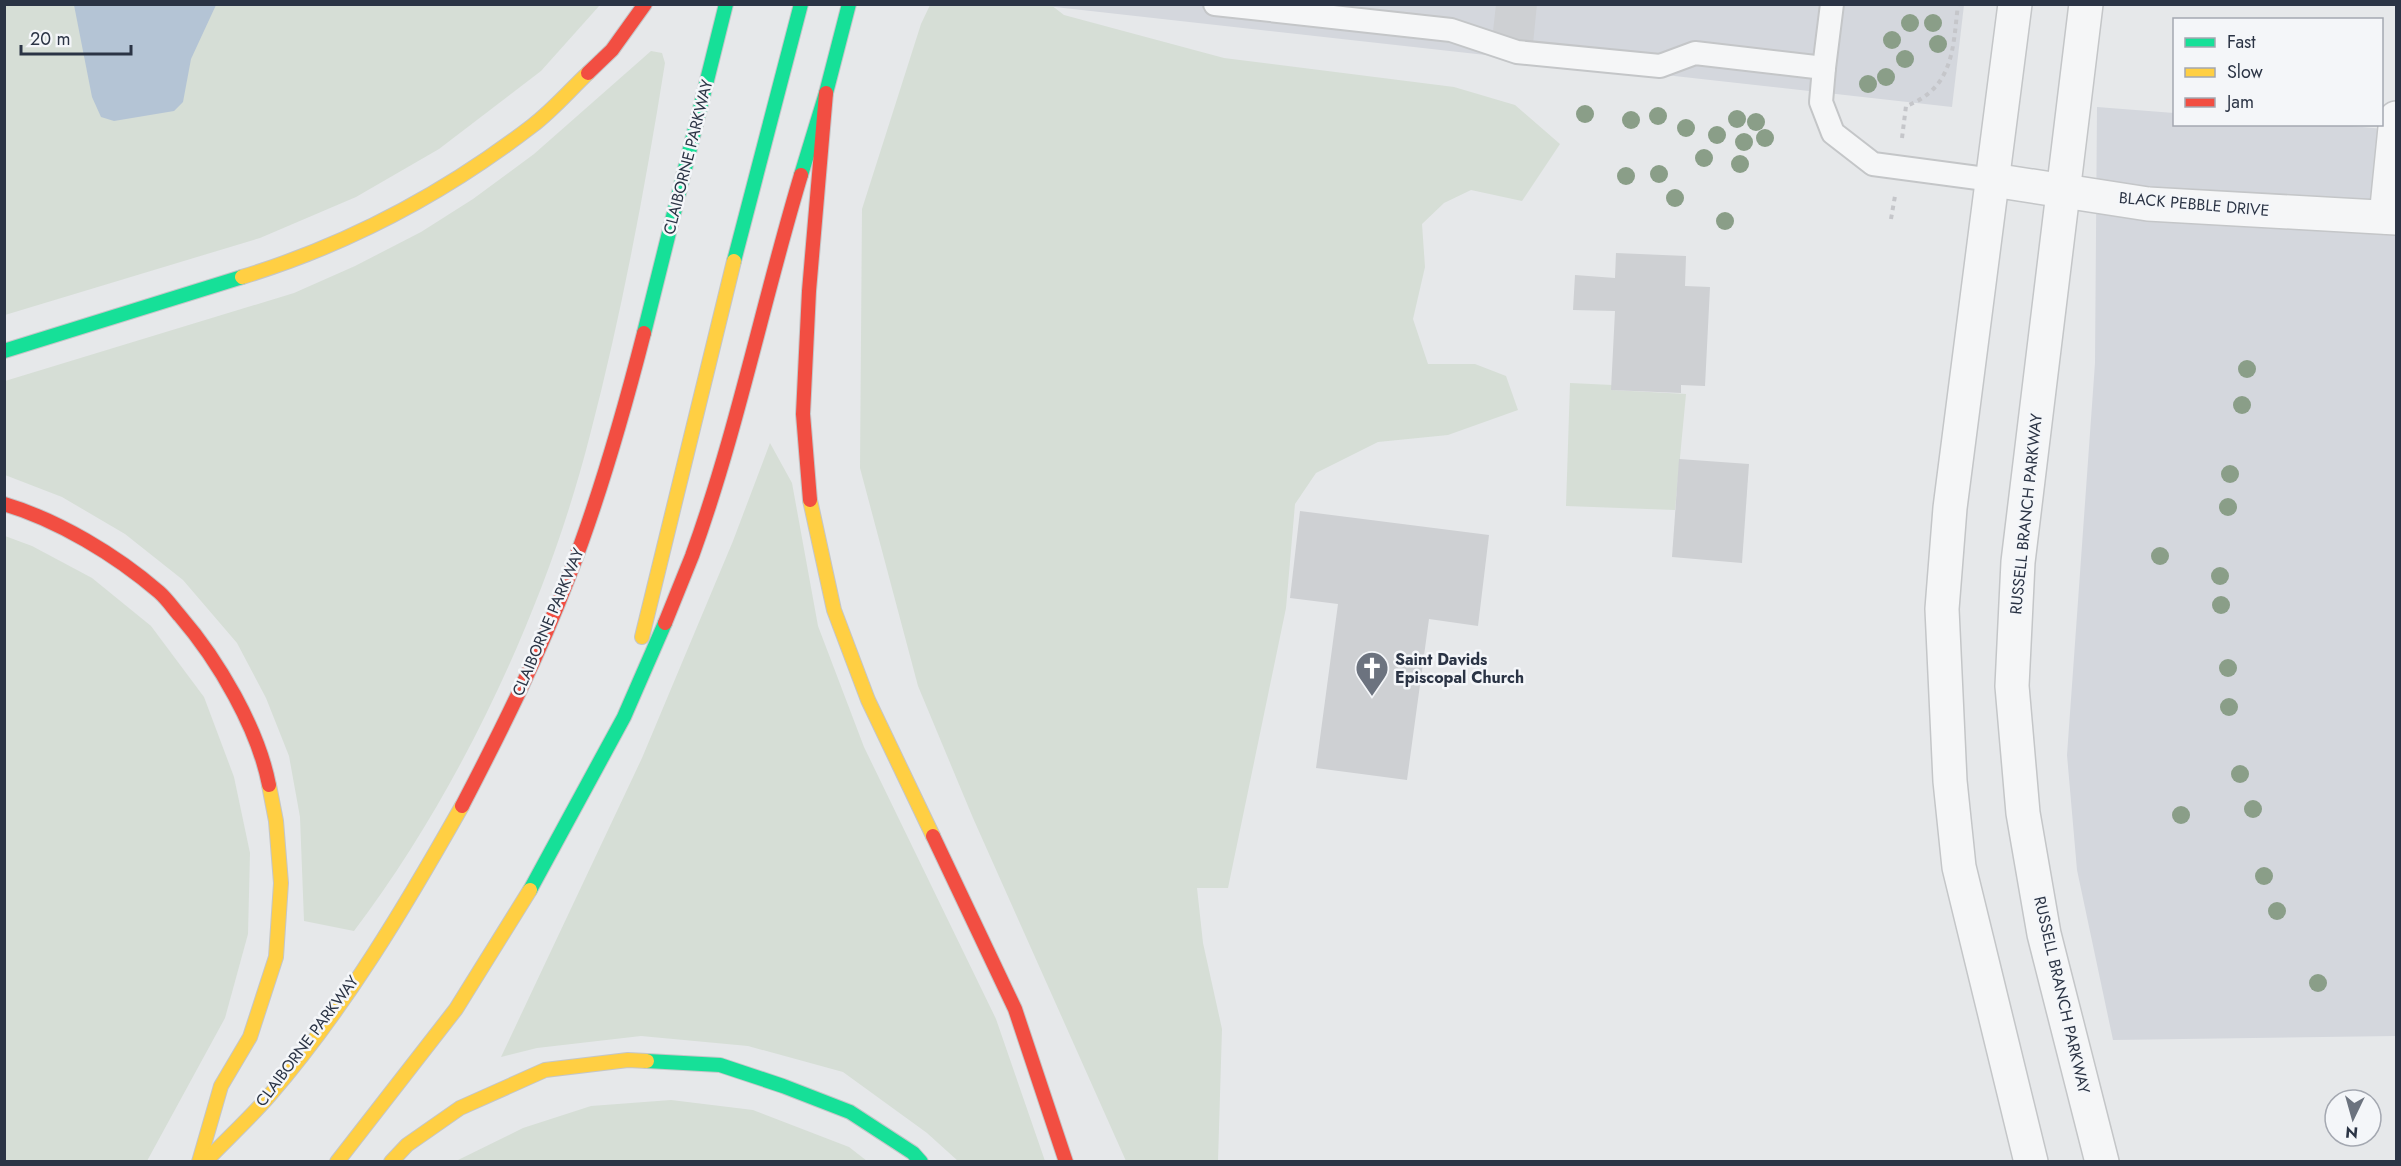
<svg xmlns="http://www.w3.org/2000/svg" width="2401" height="1166" font-family="Jost,sans-serif">
	<rect width="100%" height="100%" fill="#e6e8ea"/>
	<g fill="#d4d7dd">
		<path d="M1037 5H1964L1952 107Z"/>
		<path d="M2097 107 2174 113V124H2328L2396 130V1036L2113 1040 2077 870 2067 755 2095 363Z"/>
	</g>
	<g fill="#d6ded6">
		<path d="M4 5H600L541 71 439 149 356 197 260 238 5 315Z"/>
		<path d="M930 5H1051L1064 15 1224 58 1454 87 1515 105 1560 144 1522 201 1471 190 1444 203 1422 224 1425 267 1413 319 1428 364H1475L1506 376 1518 410 1448 435 1378 442 1316 473 1295 504 1286 608 1228 888H1197L1203 943 1222 1029 1218 1161H1126L973 818 918 686 860 468 862 209 921 24Z"/>
		<path d="M651 51 662 53 665 63C645 188 622 312 590 435 547 605 460 791 354 931L304 921 300 817 289 756 266 698 237 643 183 580 125 534 62 497 5 475V381L294 293 355 266 421 232 473 199 534 154Z"/>
		<path d="M1570 383 1612 385V390L1686 394 1675 510 1566 506Z"/>
		<path d="M770 443 792 483 818 626 864 747 996 1019 1045 1161H958L927 1133 843 1072 748 1046 641 1036 537 1048 501 1057 642 758 733 541Z"/>
		<path d="M5 536 32 546 92 578 151 626 204 697 234 777 250 853 248 934 225 1018 147 1161H5Z"/>
		<path d="M671 1100 753 1110 849 1147 867 1161H456L523 1128 591 1106Z"/>
	</g>
	<path fill="#b4c4d5" d="M74 5H216L191 59 183 102 174 111 114 121 101 117 92 97Z"/>
	<g fill="#ced0d3">
		<path d="M1496 4H1537L1533 44 1492 41Z"/>
		<path d="M1616 253 1686 256 1685 286 1710 287 1705 386 1681 385V393L1611 390 1615 311 1573 310 1575 275 1615 278Z"/>
		<path d="M1679 459 1749 464 1742 563 1672 557Z"/>
		<path d="M1300 511 1489 535 1478 626 1429 619 1407 780 1316 768 1338 604 1290 598Z"/>
	</g>
	<g fill="none" stroke-linecap="round" stroke-linejoin="round">
		<defs>
			<g id="lane">
				<path d="M1215 4 1451 30 1517 52 1660 66 1695 53 1824 68 1832 4"/>
				<path d="M1824 68 1821 102 1833 133 1873 164 1993 180"/>
			</g>
			<g id="street">
				<path d="M2015 4 1950 508 1942 609 1950 781 1959 867 2031 1162"/>
				<path d="M2086 4 2018 562 2012 686 2023 813 2044 934 2102 1162"/>
				<path d="M1993 180 2148 204 2396 218"/>
				<path d="M2386 217 2396 118"/>
			</g>
			<g id="fast">
				<path d="M801 175 826 93 849 4"/>
				<path d="M734 261 801 4"/>
				<path d="M644 333 726 4"/>
				<path d="M4 351 242 277"/>
				<path d="M530 890 624 717 665 623"/>
				<path d="M647 1061 720 1065 783 1086 850 1112 913 1153 921 1162"/>
			</g>
			<g id="slow">
				<path d="M242 277C347 245 445 193 532 126 552 111 570 90 588 73"/>
				<path d="M810 500 834 610 868 700 933 836"/>
				<path d="M642 637 734 261"/>
				<path d="M199 1162 221 1086 250 1037 276 957 281 883 276 821 269 785"/>
				<path d="M205 1162C226 1140 249 1119 269 1096 345 1008 405 907 462 806"/>
				<path d="M337 1162 456 1009 530 890"/>
				<path d="M391 1162 407 1145 460 1108 545 1070 628 1060 647 1061"/>
			</g>
			<g id="jam">
				<path d="M588 73 612 50 645 4"/>
				<path d="M810 500 803 414 809 291 826 93"/>
				<path d="M4 504C58 520 116 555 159 592 167 599 173 608 180 616 218 660 258 728 269 785"/>
				<path d="M665 623C674 601 683 578 692 556 737 432 763 301 801 175"/>
				<path d="M462 806C501 731 539 655 569 576 600 496 623 415 644 333"/>
				<path d="M933 836 1015 1009 1066 1162"/>
			</g>
		</defs>
		<use href="#lane" stroke="#c4c6c8" stroke-width="26"/>
		<use href="#street" stroke="#c4c6c8" stroke-width="36"/>
		<use href="#fast" stroke="#c4c6c8" stroke-width="16"/>
		<use href="#slow" stroke="#c4c6c8" stroke-width="16"/>
		<use href="#jam" stroke="#c4c6c8" stroke-width="16"/>
		<g stroke="#c5c6ca" stroke-width="4" stroke-dasharray="4.5 4.5" stroke-linecap="butt">
			<path d="M1902 138 1906 106C1954 88 1953 48 1958 4"/>
			<path d="M1891 219 1895 196"/>
		</g>
		<use href="#lane" stroke="#f5f6f7" stroke-width="22"/>
		<use href="#street" stroke="#f5f6f7" stroke-width="33"/>
		<use href="#fast" stroke="#16e098" stroke-width="14"/>
		<use href="#slow" stroke="#ffcf43" stroke-width="14"/>
		<use href="#jam" stroke="#f24e42" stroke-width="14"/>
	</g>
	<g fill="#8a9e88">
		<circle cx="1910" cy="23" r="9"/>
		<circle cx="1933" cy="23" r="9"/>
		<circle cx="1892" cy="40" r="9"/>
		<circle cx="1938" cy="44" r="9"/>
		<circle cx="1905" cy="59" r="9"/>
		<circle cx="1886" cy="77" r="9"/>
		<circle cx="1868" cy="84" r="9"/>
		<circle cx="1585" cy="114" r="9"/>
		<circle cx="1658" cy="116" r="9"/>
		<circle cx="1737" cy="119" r="9"/>
		<circle cx="1631" cy="120" r="9"/>
		<circle cx="1756" cy="122" r="9"/>
		<circle cx="1686" cy="128" r="9"/>
		<circle cx="1717" cy="135" r="9"/>
		<circle cx="1765" cy="138" r="9"/>
		<circle cx="1744" cy="142" r="9"/>
		<circle cx="1704" cy="158" r="9"/>
		<circle cx="1740" cy="164" r="9"/>
		<circle cx="1659" cy="174" r="9"/>
		<circle cx="1626" cy="176" r="9"/>
		<circle cx="1675" cy="198" r="9"/>
		<circle cx="1725" cy="221" r="9"/>
		<circle cx="2247" cy="369" r="9"/>
		<circle cx="2242" cy="405" r="9"/>
		<circle cx="2230" cy="474" r="9"/>
		<circle cx="2228" cy="507" r="9"/>
		<circle cx="2160" cy="556" r="9"/>
		<circle cx="2220" cy="576" r="9"/>
		<circle cx="2221" cy="605" r="9"/>
		<circle cx="2228" cy="668" r="9"/>
		<circle cx="2229" cy="707" r="9"/>
		<circle cx="2240" cy="774" r="9"/>
		<circle cx="2253" cy="809" r="9"/>
		<circle cx="2181" cy="815" r="9"/>
		<circle cx="2264" cy="876" r="9"/>
		<circle cx="2277" cy="911" r="9"/>
		<circle cx="2318" cy="983" r="9"/>
	</g>
	<defs>
		<symbol id="church-pin" viewBox="-11 -11 22 30"><path d="M0 17L-7.5 6A9.5 9.5 0 1 1 7.5 6Z" fill="#6c737f" stroke="#f4f6f9"/><path d="M-1.2-6h2.4v3.5h3.3v2.4h-3.3V6h-2.4V-.1h-3.3v-2.4h3.3Z" fill="#fff"/></symbol>
	</defs>
	<g fill-rule="evenodd">
		<use href="#church-pin" x="1353" y="649" width="38" height="52"/>
	</g>
	<g text-anchor="middle" dominant-baseline="central" stroke-width="5" stroke-linejoin="round" paint-order="stroke">
		<g font-size="16" fill="#2b3445" stroke="#f4f6f9">
			<text transform="translate(688 157) rotate(-76)">CLAIBORNE PARKWAY</text>
			<text transform="translate(2194 204) rotate(5)">BLACK PEBBLE DRIVE</text>
			<text transform="translate(2026 514) rotate(-84)">RUSSELL BRANCH PARKWAY</text>
			<text transform="translate(548 622) rotate(-67)">CLAIBORNE PARKWAY</text>
			<text transform="translate(2062 995) rotate(77)">RUSSELL BRANCH PARKWAY</text>
			<text transform="translate(307 1041) rotate(-53)">CLAIBORNE PARKWAY</text>
		</g>
		<g font-size="16" font-weight="bold" fill="#2b3445" stroke="#f4f6f9" text-anchor="start">
			<text x="1395" y="659">Saint Davids<tspan x="1395" dy="18">Episcopal Church</tspan></text>
		</g>
	</g>
	<rect width="2401" height="1166" fill="none" stroke="#2b3445" stroke-width="12"/>
	<rect x="2173" y="18" width="210" height="108" fill="#f4f6f9" stroke="#a4a8b1" stroke-width="1.5"/>
	<rect x="2185" y="38" width="30" height="9" fill="#16e098" stroke="#a4a8b1" stroke-width="1.5"/>
	<text x="2227" y="48" font-size="18" fill="#2b3445">Fast</text>
	<rect x="2185" y="68" width="30" height="9" fill="#ffcf43" stroke="#a4a8b1" stroke-width="1.5"/>
	<text x="2227" y="78" font-size="18" fill="#2b3445">Slow</text>
	<rect x="2185" y="98" width="30" height="9" fill="#f24e42" stroke="#a4a8b1" stroke-width="1.5"/>
	<text x="2227" y="108" font-size="18" fill="#2b3445">Jam</text>
	<g transform="translate(2353 1118) rotate(185)"><circle r="28" fill="#f4f6f9" stroke="#a4a8b1" stroke-width="1.5"/>
	<path d="M0-4.5L10 22L0 15L-10 22Z" fill="#6c737f"/>
	<text y="-9" font-size="16" font-weight="bold" text-anchor="middle" fill="#2b3445">N</text>
	</g>
	<path d="M21 45v9h110v-9" fill="none" stroke="#2b3445" stroke-width="3"/>
	<text x="30" y="45" font-size="18" fill="#2b3445" stroke="#f4f6f9" stroke-width="4.5" paint-order="stroke">20 m</text>
</svg>
